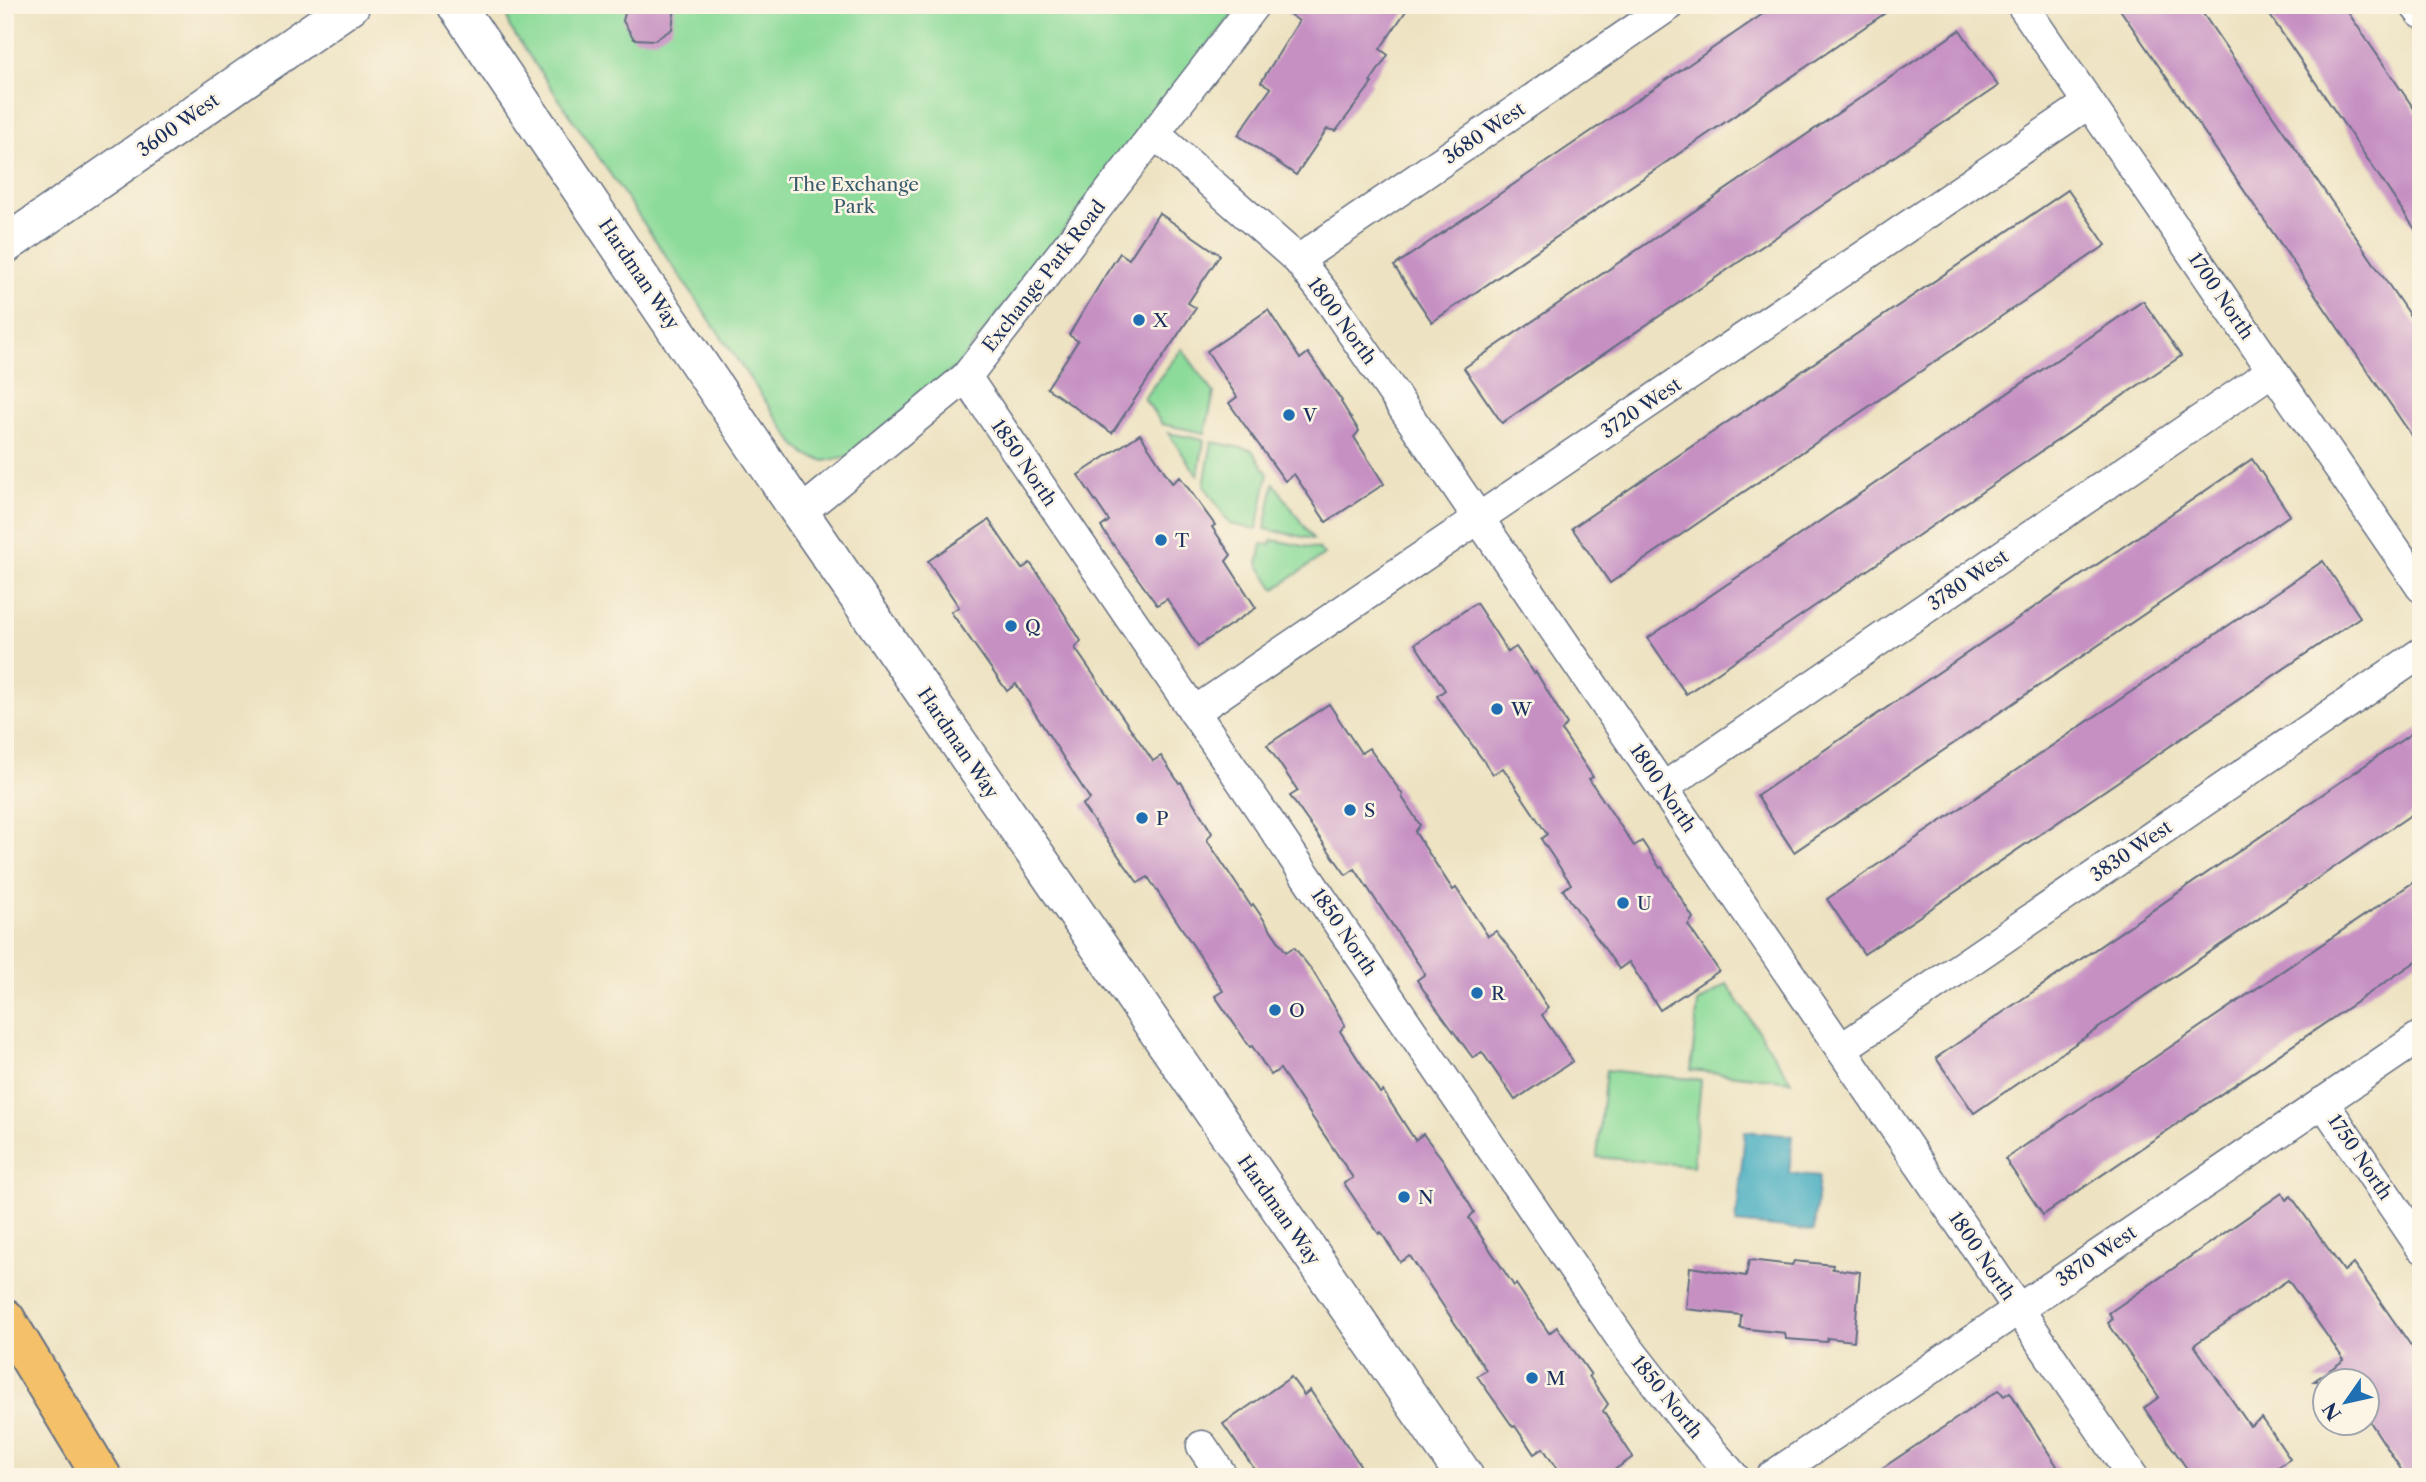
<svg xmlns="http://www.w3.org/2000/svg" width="2426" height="1482" font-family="'Libre Caslon Text',serif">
	<rect width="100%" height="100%" fill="#fcf5e5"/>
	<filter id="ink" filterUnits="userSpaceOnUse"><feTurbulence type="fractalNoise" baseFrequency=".0143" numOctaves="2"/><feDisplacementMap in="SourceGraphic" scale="14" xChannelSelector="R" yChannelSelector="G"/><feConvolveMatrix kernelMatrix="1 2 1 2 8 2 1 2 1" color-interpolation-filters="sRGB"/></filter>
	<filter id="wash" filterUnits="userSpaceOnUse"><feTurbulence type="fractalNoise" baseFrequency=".00686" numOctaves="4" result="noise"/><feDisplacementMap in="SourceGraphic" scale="28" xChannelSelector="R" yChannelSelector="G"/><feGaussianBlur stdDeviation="1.57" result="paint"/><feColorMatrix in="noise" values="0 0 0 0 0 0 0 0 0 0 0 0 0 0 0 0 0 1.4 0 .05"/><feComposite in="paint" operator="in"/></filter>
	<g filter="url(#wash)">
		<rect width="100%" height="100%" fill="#ede2c1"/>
		<g fill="#8cdb9a" stroke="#54857c" stroke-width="2">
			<path d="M506 5H1240L957 366 850 456 825 461 806 455 794 443 509 26Z"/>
			<path d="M1182 349 1214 393 1205 433 1162 424 1144 398Z"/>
			<path d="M1168 433 1204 440 1198 476Z"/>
			<path d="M1212 442 1252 450 1268 474 1257 529 1230 524 1204 485Z"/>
			<path d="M1274 483 1313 539 1265 529Z"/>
			<path d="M1272 540 1319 549 1324 555 1275 589 1258 564 1262 544 1271 545Z"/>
			<path d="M1727 984 1791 1081 1691 1070 1698 1003Z"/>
			<path d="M1606 1070 1701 1080 1693 1166 1597 1157Z"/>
		</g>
		<path fill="#41abc0" stroke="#2e6d8f" stroke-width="2" d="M1745 1131 1793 1136 1789 1173 1819 1176 1814 1231 1736 1223Z"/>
		<g id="blocks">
			<g fill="#c690c3">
				<path d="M627 5H675L672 29 655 40 634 39 623 21Z"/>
				<path d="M1276 5H1410L1380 49 1388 55 1370 82 1372 83 1336 131 1327 129 1296 175 1238 135 1271 88 1261 82 1299 21Z"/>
				<path d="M1776 5H1897L1432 322 1394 266Z"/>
				<path d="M2117 5H2197L2347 224 2421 332V449Z"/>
				<path d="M2263 5H2343L2421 119V238Z"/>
				<path d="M1960 30 1998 86 1502 423 1464 368Z"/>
				<path d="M2068 190 2106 245 1610 583 1572 528Z"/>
				<path d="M1159 213 1220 255 1188 303 1196 308 1112 433 1047 388 1078 341 1069 335 1106 274 1120 253 1129 259Z"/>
				<path d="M2143 301 2181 356 1686 694 1648 638Z"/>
				<path d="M1268 310 1300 359 1308 353 1342 401 1341 402 1359 431 1354 437 1384 484 1326 522 1294 474 1285 481 1243 423 1229 403 1237 397 1207 351Z"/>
				<path d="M1140 434 1172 483 1180 477 1215 525 1212 527 1231 555 1226 561 1256 608 1198 646 1167 599 1157 605 1115 547 1101 527 1109 521 1078 475Z"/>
				<path d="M2252 459 2290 515 1794 852 1757 796Z"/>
				<path d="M989 520 1022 569 1030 563 1049 589 1081 641 1075 648 1153 761 1161 756 1179 783 1181 782 1212 833 1207 840 1251 906 1253 904 1286 952 1294 947 1314 973 1345 1025 1340 1031 1380 1093 1383 1091 1415 1140 1423 1134 1443 1160 1474 1212 1469 1218 1514 1286 1516 1284 1549 1333 1557 1327 1591 1375 1589 1376 1608 1404 1603 1411 1633 1457 1604 1477H1562L1543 1448 1534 1454 1515 1426 1513 1427 1477 1376 1486 1370 1410 1256 1400 1262 1381 1232 1379 1234 1358 1204 1344 1183 1353 1178 1280 1069 1271 1075 1252 1046 1250 1047 1215 996 1223 991 1148 877 1138 883 1082 805 1090 799 1016 684 1007 691 951 612 959 607 928 561Z"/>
				<path d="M2323 561 2360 617 1864 954 1827 899Z"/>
				<path d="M1476 603 1508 652 1516 647 1534 673 1536 672 1567 724 1562 731 1593 777 1589 779 1634 846 1642 841 1660 868 1662 867 1693 918 1688 925 1719 971 1660 1010 1629 962 1619 969 1563 890 1571 884 1541 839 1547 834 1503 768 1493 774 1437 696 1445 690 1415 644Z"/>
				<path d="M1329 704 1361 753 1369 748 1403 795 1402 797 1420 825 1415 832 1453 890 1456 888 1488 936 1496 931 1516 957 1548 1008 1542 1015 1573 1061 1515 1100 1482 1052 1473 1058 1431 1001 1417 980 1425 974 1355 869 1346 875 1290 796 1298 791 1267 745Z"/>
				<path d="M2421 727V808L1974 1113 1936 1058Z"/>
				<path d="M2421 877V958L2043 1215 2005 1159Z"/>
				<path d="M2282 1193 2286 1200 2291 1196 2344 1271 2354 1264 2421 1360V1477H2406L2367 1417V1381H2314L2344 1360 2288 1280 2194 1345 2250 1426 2262 1418 2290 1459 2264 1477H2193L2144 1408 2159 1397 2108 1323 2113 1319 2109 1313Z"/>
				<path d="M1749 1260 1792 1265 1794 1261 1833 1265 1832 1269 1860 1272 1854 1341 1828 1338 1826 1342 1786 1339 1785 1333 1740 1328 1741 1315 1686 1309 1690 1267 1746 1276Z"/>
				<path d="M1291 1377 1304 1395 1310 1390 1368 1477H1260L1223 1424Z"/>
				<path d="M1999 1390 2004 1396 2010 1392 2064 1477H1869Z"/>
			</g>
		</g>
	</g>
	<g filter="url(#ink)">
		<use href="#blocks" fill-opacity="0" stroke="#646e81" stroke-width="2"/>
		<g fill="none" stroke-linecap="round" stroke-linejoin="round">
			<defs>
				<g id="minor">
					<path d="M2022 5 2421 587"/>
					<path d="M2415 5 2421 13"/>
					<path d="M1154 133 1298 260 1331 302 2133 1477"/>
					<path d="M1298 260 1670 5"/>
					<path d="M966 377 1625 1344 1684 1420 1734 1477"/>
					<path d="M800 513 966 377 1254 5"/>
					<path d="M1194 712 2089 103"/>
					<path d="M1663 788 2272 371"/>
					<path d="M1841 1049 2421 653"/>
					<path d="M2323 1102 2421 1247"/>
					<path d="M1202 1446 1223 1477"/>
					<path d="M1771 1477 2421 1036"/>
				</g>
				<g id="tertiary">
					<path d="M456 5 800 513 1465 1477"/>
					<path d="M5 245 351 5"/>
				</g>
				<path id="trunk" d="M5 1318 102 1477"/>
			</defs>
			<use href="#minor" stroke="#646e81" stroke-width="33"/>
			<use href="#tertiary" stroke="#646e81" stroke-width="40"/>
			<use href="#trunk" stroke="#646e81" stroke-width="42"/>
			<use href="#minor" stroke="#fff" stroke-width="30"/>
			<use href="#tertiary" stroke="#fff" stroke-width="37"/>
			<use href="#trunk" stroke="#f4c16a" stroke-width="38"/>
		</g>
	</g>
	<g fill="#1f6fb2" stroke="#fcf5e5" stroke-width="2.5">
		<circle cx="1139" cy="320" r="7"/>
		<circle cx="1289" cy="415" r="7"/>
		<circle cx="1161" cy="540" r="7"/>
		<circle cx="1011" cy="626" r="7"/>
		<circle cx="1497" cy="709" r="7"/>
		<circle cx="1350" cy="810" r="7"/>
		<circle cx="1142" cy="818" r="7"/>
		<circle cx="1623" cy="903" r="7"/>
		<circle cx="1477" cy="993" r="7"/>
		<circle cx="1275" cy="1010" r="7"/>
		<circle cx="1404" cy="1197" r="7"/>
		<circle cx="1532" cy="1378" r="7"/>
	</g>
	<g text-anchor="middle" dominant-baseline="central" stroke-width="5" stroke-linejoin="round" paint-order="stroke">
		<g font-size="19" fill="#1b2f5e" stroke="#fcf5e5">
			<text transform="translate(178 125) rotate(-35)">3600 West</text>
			<text transform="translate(1484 133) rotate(-34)">3680 West</text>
			<text transform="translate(639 274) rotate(56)">Hardman Way</text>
			<text transform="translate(1044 276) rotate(-52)">Exchange Park Road</text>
			<text transform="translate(2221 296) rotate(56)">1700 North</text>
			<text transform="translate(1342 321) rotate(54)">1800 North</text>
			<text transform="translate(1641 408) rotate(-34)">3720 West</text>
			<text transform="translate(1024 463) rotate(56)">1850 North</text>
			<text transform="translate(1968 580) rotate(-34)">3780 West</text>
			<text transform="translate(958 743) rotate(56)">Hardman Way</text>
			<text transform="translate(1663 788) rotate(56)">1800 North</text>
			<text transform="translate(2131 851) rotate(-34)">3830 West</text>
			<text transform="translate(1344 932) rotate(56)">1850 North</text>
			<text transform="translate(2360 1157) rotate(56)">1750 North</text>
			<text transform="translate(1279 1210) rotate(55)">Hardman Way</text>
			<text transform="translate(1982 1256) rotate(56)">1800 North</text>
			<text transform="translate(2096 1256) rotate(-34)">3870 West</text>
			<text transform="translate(1667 1397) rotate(51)">1850 North</text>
		</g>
		<g font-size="19" fill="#375a6d" stroke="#fcf5e5">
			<text x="854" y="184">The Exchange<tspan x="854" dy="22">Park</tspan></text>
		</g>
		<g font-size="19" fill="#1b2f5e" stroke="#fcf5e5" text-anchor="start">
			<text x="1153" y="320">X</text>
			<text x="1303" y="415">V</text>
			<text x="1175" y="540">T</text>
			<text x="1025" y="626">Q</text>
			<text x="1511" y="709">W</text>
			<text x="1364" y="810">S</text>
			<text x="1156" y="818">P</text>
			<text x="1637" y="903">U</text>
			<text x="1491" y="993">R</text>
			<text x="1289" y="1010">O</text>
			<text x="1418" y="1197">N</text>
			<text x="1546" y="1378">M</text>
		</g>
	</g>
	<rect width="2426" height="1482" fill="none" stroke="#fcf5e5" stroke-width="28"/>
	<g transform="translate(2346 1402) rotate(236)"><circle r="33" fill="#fcf5e5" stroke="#a2a6af" stroke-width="2"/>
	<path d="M0-5L12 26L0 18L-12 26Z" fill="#1f6fb2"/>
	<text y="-10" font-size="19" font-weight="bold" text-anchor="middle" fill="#1b2f5e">N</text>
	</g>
</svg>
